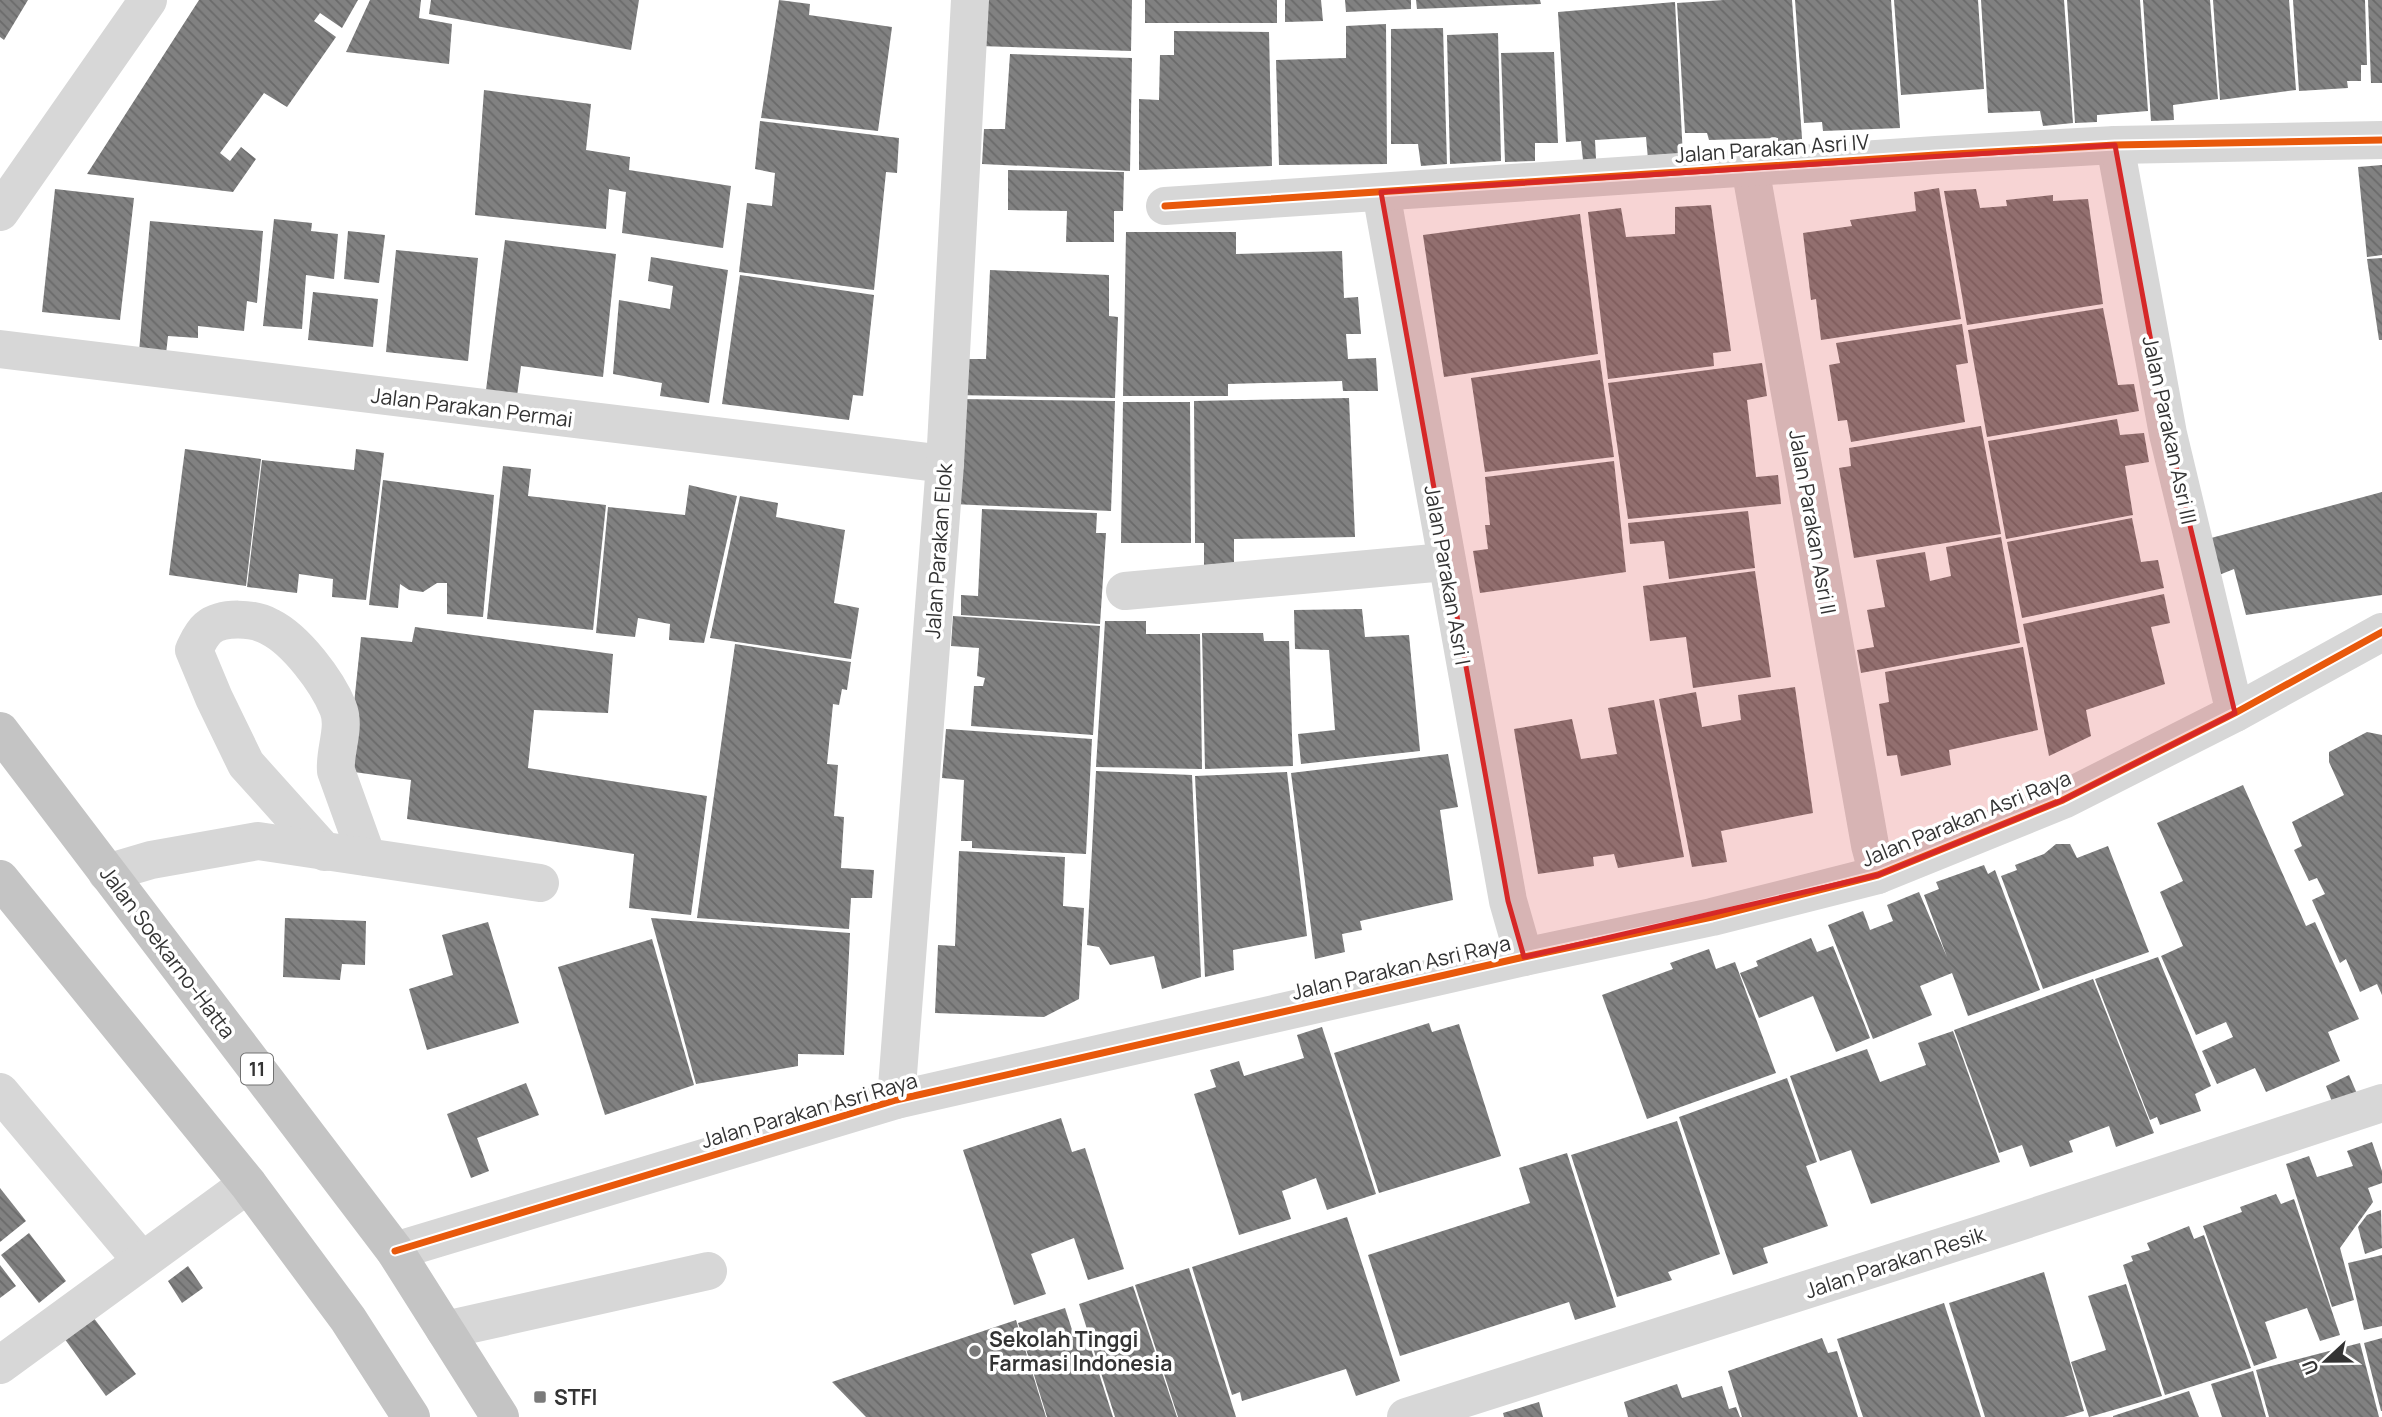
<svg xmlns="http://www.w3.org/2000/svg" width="2382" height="1417" font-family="Manrope,sans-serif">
	<defs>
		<pattern id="building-back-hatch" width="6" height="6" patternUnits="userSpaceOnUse" patternTransform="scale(1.75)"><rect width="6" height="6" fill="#818181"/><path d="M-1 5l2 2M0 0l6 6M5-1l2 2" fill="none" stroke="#6a6a6a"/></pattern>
	</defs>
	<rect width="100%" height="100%" fill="#fff"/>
	<g fill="url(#building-back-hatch)">
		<path d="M0 0H28L4 40 0 37Z"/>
		<path d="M199 0H358L342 28 320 13 314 21 336 37 287 107 264 93 220 153 230 161 241 147 256 159 233 192 87 174Z"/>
		<path d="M370 0H421L419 18 452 24 449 64 346 52Z"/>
		<path d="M431 0H639L631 50 429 14Z"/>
		<path d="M779 0 810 4 809 15 892 27 878 131 761 118Z"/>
		<path d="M981 0H1132L1131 51 980 46Z"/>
		<rect x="1145" y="0" width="132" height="23"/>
		<path d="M1285 0H1321L1323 21 1285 22Z"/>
		<path d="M1345 0H1411V9L1346 12Z"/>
		<path d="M1416 0H1540L1541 4 1417 9Z"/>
		<path d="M1724 0H1792L1803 152 1779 153 1778 138 1709 140 1707 133H1685L1677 3Z"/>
		<path d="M1795 0H1891L1900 128 1823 131 1822 122 1804 123Z"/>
		<path d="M1894 0H1978L1984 89 1901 95Z"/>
		<path d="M1981 0H2064L2073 123 2043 126 2040 111 1988 113Z"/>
		<path d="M2067 0H2140L2148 111 2097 115V122L2075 123Z"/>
		<path d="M2143 0H2210L2218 99 2173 105 2174 120 2151 121Z"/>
		<path d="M2213 0H2289L2296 90 2220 100Z"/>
		<path d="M2293 0H2365L2367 65H2361V81H2347L2348 88 2299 91Z"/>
		<path d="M2368 0H2382V83H2371Z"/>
		<path d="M1675 2 1683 157 1648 159 1646 137 1595 140 1596 159 1583 160 1581 141 1566 142 1558 12Z"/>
		<path d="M1386 24 1387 164 1279 165 1276 60 1346 58V26Z"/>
		<path d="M1443 28 1447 164 1421 166 1418 144H1391V29Z"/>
		<path d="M1174 31 1269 32 1272 166 1139 170V99L1159 100 1160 55H1174Z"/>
		<path d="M1498 33 1501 161 1450 164 1447 35Z"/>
		<path d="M1554 52 1558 143H1535V161L1505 162 1501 53Z"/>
		<path d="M1010 54 1132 58 1130 171 982 164 984 129H1005Z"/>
		<path d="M484 90 591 104 586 150 630 157 629 170 731 186 723 248 622 233 626 192 609 189 606 229 475 215Z"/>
		<path d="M760 121 899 138 897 173 886 172 874 290 739 272 747 203 772 206 775 173 755 169Z"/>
		<path d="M2382 165V255L2367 257 2358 167Z"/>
		<path d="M1008 170 1124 172 1123 211H1114V242H1066L1067 211 1008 210Z"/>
		<path d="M1939 188 1961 319 1821 340 1816 299 1811 300 1803 233 1852 226 1850 220 1916 211 1914 192Z"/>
		<path d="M55 189 134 198 120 320 42 312Z"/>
		<path d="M1976 189 1980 208 2007 206 2006 200 2053 195V201L2088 199 2103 304 1967 325 1944 191Z"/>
		<path d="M1711 205 1731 351 1713 353 1714 366 1608 379 1588 212 1621 208 1626 237 1675 234V207Z"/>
		<path d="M1580 214 1598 354 1444 377 1423 235Z"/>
		<path d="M274 219 312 223 311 231 338 234 334 279 306 275 302 329 263 326Z"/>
		<path d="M150 221 263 231 257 303 247 301 244 331 198 326V338L168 336 166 354 139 352Z"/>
		<path d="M348 231 385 235 379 283 344 279Z"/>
		<path d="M1126 232H1236V254L1342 251 1344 298 1358 297 1361 334H1346L1348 359 1376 358 1378 391H1343L1342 381 1228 384V396H1123Z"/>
		<path d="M505 240 616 254 603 377 521 366 517 396 486 390Z"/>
		<path d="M396 250 478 258 468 361 386 352Z"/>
		<path d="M651 257 728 270 709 403 660 396 662 383 613 374 619 300 670 309 673 286 648 281Z"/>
		<path d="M2382 258V340H2379L2367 259Z"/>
		<path d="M990 270 1109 275V316L1118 317 1115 398 956 395 957 359H986Z"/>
		<path d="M740 275 874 295 863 396 853 395 849 420 722 404Z"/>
		<path d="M313 292 378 299 373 347 308 340Z"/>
		<path d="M2103 308 2118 385 2134 384 2139 411 1987 437 1968 330Z"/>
		<path d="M1962 324 1968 363 1956 365 1965 422 1851 442 1847 420 1838 421 1829 365 1840 363 1836 343Z"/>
		<path d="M1600 360 1614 457 1485 472 1471 378Z"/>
		<path d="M1762 363 1767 396 1747 400 1756 477 1778 475 1781 504 1628 519 1608 383Z"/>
		<path d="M1349 398 1355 537 1234 539V567H1204V543H1195L1194 401Z"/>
		<path d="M958 399 1115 401 1111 511 953 504Z"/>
		<path d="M1123 402H1190L1191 543H1121Z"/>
		<path d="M2117 419 2120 435 2144 433 2149 462 2125 466 2133 515 2006 539 1988 441Z"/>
		<path d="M1981 426 2001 534 1854 558 1839 468 1851 466 1849 448Z"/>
		<path d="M185 449 261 459 246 586 169 575Z"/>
		<path d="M356 449 384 453 366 600 332 597 333 579 299 574 297 593 247 587 262 460 354 470Z"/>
		<path d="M1614 461 1626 572 1480 593 1473 551 1488 549 1485 525H1490L1485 477Z"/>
		<path d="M503 466 531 469 528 496 606 505 593 630 487 619Z"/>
		<path d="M383 480 494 495 483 617 447 614V583H437L423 592 409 590 400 584 398 608 369 605Z"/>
		<path d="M689 485 737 496 704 643 669 640 670 624 638 618 635 637 596 633 608 507 685 515Z"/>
		<path d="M2382 492V595L2246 615 2234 569 2209 579 2200 541Z"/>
		<path d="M740 496 778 503 776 517 845 530 834 603 859 608 851 659 710 638Z"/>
		<path d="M982 509 1097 513 1096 533H1106L1100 624 961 615V595L978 596Z"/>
		<path d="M1748 511 1755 568 1669 579 1664 541 1630 544 1628 523Z"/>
		<path d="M2132 518 2141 562 2158 560 2164 588 2022 618 2007 542Z"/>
		<path d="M2001 537 2020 643 1861 673 1857 650 1874 647 1867 610 1885 607 1876 560 1925 552 1930 581 1951 576 1946 547Z"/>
		<path d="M1755 571 1771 677 1693 688 1686 637 1650 641 1643 586Z"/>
		<path d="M2164 594 2170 623 2151 627 2165 684 2086 710 2091 736 2049 756 2023 624Z"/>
		<path d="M1362 609 1365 637 1409 635 1420 751 1301 764 1298 734 1335 730 1329 650 1295 649 1294 610Z"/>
		<path d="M953 616 1100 626 1093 735 971 726 974 686H983L985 678 977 676 979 648 951 646Z"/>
		<path d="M1105 621H1146V634H1200L1202 769 1096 767Z"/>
		<path d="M415 627 613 654 608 713 534 710 528 768 707 796 691 915 629 908 634 854 407 819 411 780 347 771 361 637 412 642Z"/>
		<path d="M1202 633H1263L1264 641H1289L1293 766 1205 769Z"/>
		<path d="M735 644 851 662 847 690 842 689 839 705 833 704 827 764 838 765 834 816 844 817 841 868 874 870 872 898H851L849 929 697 918Z"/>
		<path d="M2023 647 2038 730 1949 750 1951 765 1901 776 1897 755 1887 756 1879 704 1889 702 1885 672Z"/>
		<path d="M1795 687 1813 813 1721 831 1727 862 1692 867 1659 699 1696 692 1702 727 1741 720 1738 695Z"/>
		<path d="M1654 700 1684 857 1618 868 1614 854 1593 857 1594 866 1538 874 1514 729 1572 719 1581 759 1617 754 1608 708Z"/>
		<path d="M946 729 1092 739 1086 854 972 848V841H961L964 780 942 778Z"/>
		<path d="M2367 732 2382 735V995L2377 984 2360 992 2346 959 2340 963 2312 900 2325 894 2317 878 2309 881 2294 850 2302 846 2292 822 2344 795 2329 762V752Z"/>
		<path d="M1448 754 1458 807 1440 810 1453 900 1360 921 1362 930 1342 934 1345 952 1315 959 1291 773Z"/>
		<path d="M1096 771 1192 775 1201 977 1162 989 1154 956 1110 965 1099 947 1087 945Z"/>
		<path d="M1287 772 1307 936 1233 950 1234 970 1205 977 1195 776Z"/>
		<path d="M2243 785 2306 926 2315 922 2359 1019 2328 1032 2340 1061 2266 1092 2255 1068 2217 1084 2202 1051 2233 1037 2226 1022 2196 1035 2161 956 2183 946 2160 892 2183 881 2157 823Z"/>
		<path d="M2056 844H2070L2077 858 2108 846 2149 952 2043 989 2001 876 2017 870 2015 865 2044 854Z"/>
		<path d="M959 851 1065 857 1063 906 1084 908 1079 999 1044 1017 935 1013 938 945 955 946Z"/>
		<path d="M1984 865 1988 874 1995 870 2040 990 1968 1016 1952 973 1920 986 1932 1015 1873 1039 1828 925 1863 911 1870 930 1893 921 1887 905 1919 892 1947 957 1924 895 1939 889 1936 882Z"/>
		<path d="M285 918 366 921 365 965 342 964 340 980 283 977Z"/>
		<path d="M651 918 850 933 844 1055 798 1054V1066L696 1084Z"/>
		<path d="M488 922 519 1023 427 1050 409 989 453 975 442 935Z"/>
		<path d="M1811 938 1817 952 1833 946 1870 1038 1836 1052 1813 996 1759 1018 1740 973 1758 966 1756 961Z"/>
		<path d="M652 939 694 1085 605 1115 558 967Z"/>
		<path d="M1709 949 1716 969 1735 962 1776 1073 1647 1119 1602 995 1673 969 1670 963Z"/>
		<path d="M2158 957 2211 1086 2195 1094 2201 1111 2160 1125 2157 1117 2150 1120 2095 979Z"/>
		<path d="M2093 979 2154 1133 2116 1147 2109 1126 2069 1141 2073 1152 2030 1167 2022 1145 1999 1153 1954 1030Z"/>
		<path d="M1429 1023 1432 1032 1459 1024 1501 1156 1379 1193 1334 1053Z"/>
		<path d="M1322 1027 1376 1194 1327 1210 1316 1178 1282 1191 1291 1219 1239 1235 1194 1094 1216 1087 1210 1070 1239 1061 1244 1076 1304 1058 1297 1035Z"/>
		<path d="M1953 1031 2000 1162 1871 1204 1851 1150 1820 1161 1790 1076 1867 1049 1880 1082 1926 1065 1918 1043Z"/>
		<path d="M2349 1075 2358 1096 2334 1107 2326 1086Z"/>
		<path d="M1787 1078 1817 1162 1806 1166 1828 1226 1763 1248 1768 1263 1733 1275 1679 1117Z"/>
		<path d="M526 1083 539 1115 477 1138 489 1171 471 1178 447 1114Z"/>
		<path d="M1061 1118 1072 1152 1085 1148 1124 1269 1088 1280 1074 1238 1031 1254 1046 1294 1014 1305 963 1150Z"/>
		<path d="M1677 1121 1720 1254 1668 1272 1672 1280 1617 1297 1571 1155Z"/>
		<path d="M2372 1142 2382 1171V1183L2368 1188 2373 1202 2340 1248 2354 1300 2332 1307 2286 1164 2309 1156 2317 1177 2353 1166 2347 1151Z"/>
		<path d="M1567 1153 1616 1307 1575 1320 1569 1302 1400 1356 1368 1255 1530 1203 1519 1168Z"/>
		<path d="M0 1188 26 1221 0 1242Z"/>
		<path d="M2276 1194 2281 1204 2294 1199 2340 1335 2320 1341 2307 1308 2265 1322 2277 1358 2254 1366 2203 1226 2242 1212 2240 1207Z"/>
		<path d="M2381 1210 2382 1248 2365 1254 2358 1227 2367 1215Z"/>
		<path d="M1347 1217 1400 1381 1356 1396 1346 1369 1242 1401 1240 1392 1232 1395 1192 1267Z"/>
		<path d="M2189 1226 2194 1239 2204 1235 2251 1368 2165 1395 2123 1265 2133 1261 2131 1256 2150 1250 2147 1243Z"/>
		<path d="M29 1233 66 1281 39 1303 1 1255Z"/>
		<path d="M2382 1255V1326L2364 1330 2348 1263Z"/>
		<path d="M0 1265 16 1286 0 1298Z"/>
		<path d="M188 1266 203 1288 182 1303 168 1281Z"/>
		<path d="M1189 1268 1236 1417H1178L1135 1285Z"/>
		<path d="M2044 1272 2084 1411 2064 1417H1985L1949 1303Z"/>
		<path d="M2126 1284 2162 1396 2089 1417 2071 1362 2106 1350 2088 1296Z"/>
		<path d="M1133 1286 1177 1417H1115L1079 1304Z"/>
		<path d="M1944 1303 1981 1417H1863L1837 1339Z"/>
		<path d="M1065 1308 1074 1336 1086 1333 1113 1417H1047L1018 1323Z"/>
		<path d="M93 1317 136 1374 106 1396 64 1338Z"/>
		<path d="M1016 1320 1046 1417H866L832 1382Z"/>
		<path d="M1822 1338 1828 1353 1837 1351 1858 1417H1742L1728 1371Z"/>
		<path d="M2382 1338V1411H2381L2364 1343Z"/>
		<path d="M2360 1343 2379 1417H2269L2256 1370Z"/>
		<path d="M2253 1371 2266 1417H2222L2211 1384Z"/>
		<path d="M1677 1384 1682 1398 1722 1386 1729 1409 1736 1407 1740 1417H1628L1624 1402Z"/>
		<path d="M2189 1391 2199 1417H2113V1416Z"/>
		<path d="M1539 1402 1543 1417H1504L1503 1413Z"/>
	</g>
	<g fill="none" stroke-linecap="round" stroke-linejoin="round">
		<g stroke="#d7d7d7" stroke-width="38">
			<path d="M2115 145 2168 434 2235 713"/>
			<path d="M1750 167 1870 845 1878 875"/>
			<path d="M1381 192 1508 901 1524 957"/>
			<path d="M1165 206 1936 155 2115 145 2382 140"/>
			<path d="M0 212 148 0"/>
			<path d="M0 349 945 464"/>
			<path d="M1125 591 1445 562"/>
			<path d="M325 852 246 764 214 698 194 650C198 642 201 634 208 628 223 616 254 618 270 627 296 640 327 681 338 708 346 728 334 751 336 771L367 857"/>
			<path d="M107 873 151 860 258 841 540 883"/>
			<path d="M0 1092 142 1261"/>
			<path d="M896 1100 945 464 970 0"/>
			<path d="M395 1251 896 1100 1524 957 1712 917 1878 875 2063 800 2235 713 2382 632"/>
			<path d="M445 1330 708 1271"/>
			<path d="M0 1365 248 1184"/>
			<path d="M1406 1417 1985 1233 2382 1103"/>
		</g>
		<g stroke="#c4c4c4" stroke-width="38">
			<path d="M0 731 395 1251 500 1417"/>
			<path d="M0 879 248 1184 348 1319 411 1417"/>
		</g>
		<defs>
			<g id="cycleway">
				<path d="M1165 206 1936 155 2115 145 2382 140"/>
				<path d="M395 1251 896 1100 1524 957 1712 917 1878 875 2063 800 2235 713 2382 632"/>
			</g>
		</defs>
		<use href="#cycleway" stroke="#fff" stroke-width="11"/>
		<use href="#cycleway" stroke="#e8590c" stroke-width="7"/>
	</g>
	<path fill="#d62828" fill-opacity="0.2" stroke="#d62828" stroke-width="5" stroke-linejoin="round" d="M2115 145 2168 434 2235 713 2063 800 1878 875 1524 957 1508 901 1381 192Z"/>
	<g fill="#7a7a7a" stroke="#fff" stroke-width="2.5">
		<circle cx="975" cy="1351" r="7"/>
		<rect x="533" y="1390" width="14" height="14" rx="3.5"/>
	</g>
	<g text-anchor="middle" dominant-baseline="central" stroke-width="7" stroke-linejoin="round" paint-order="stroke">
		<rect fill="#fff" stroke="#707070" stroke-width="2" x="241" y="1053.5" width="32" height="31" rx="5"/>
		<g font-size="19" font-weight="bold" fill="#333">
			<text x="257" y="1069">11</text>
		</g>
		<g font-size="21" fill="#333" stroke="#fff">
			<text transform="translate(1772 148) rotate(-4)">Jalan Parakan Asri IV</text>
			<text transform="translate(472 407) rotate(7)">Jalan Parakan Permai</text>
			<text transform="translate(2170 430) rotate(78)">Jalan Parakan Asri III</text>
			<text transform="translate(1813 522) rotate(80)">Jalan Parakan Asri II</text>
			<text transform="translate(938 551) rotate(-86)">Jalan Parakan Elok</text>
			<text transform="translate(1448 575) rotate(80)">Jalan Parakan Asri I</text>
			<text transform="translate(1966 818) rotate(-22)">Jalan Parakan Asri Raya</text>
			<text transform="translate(168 952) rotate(53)">Jalan Soekarno-Hatta</text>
			<text transform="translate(1401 967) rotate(-13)">Jalan Parakan Asri Raya</text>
			<text transform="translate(809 1110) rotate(-16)">Jalan Parakan Asri Raya</text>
			<text transform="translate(1895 1262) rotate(-18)">Jalan Parakan Resik</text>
		</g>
		<g font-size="21" font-weight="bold" fill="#333" stroke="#fff" text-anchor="start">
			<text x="989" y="1339">Sekolah Tinggi<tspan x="989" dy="24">Farmasi Indonesia</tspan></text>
			<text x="554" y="1397">STFI</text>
		</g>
	</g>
	<g transform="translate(2326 1361) rotate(248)" stroke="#ffffff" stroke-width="5" paint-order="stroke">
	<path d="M0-5L12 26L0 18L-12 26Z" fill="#333333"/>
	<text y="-10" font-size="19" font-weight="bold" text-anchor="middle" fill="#333333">U</text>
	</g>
</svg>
